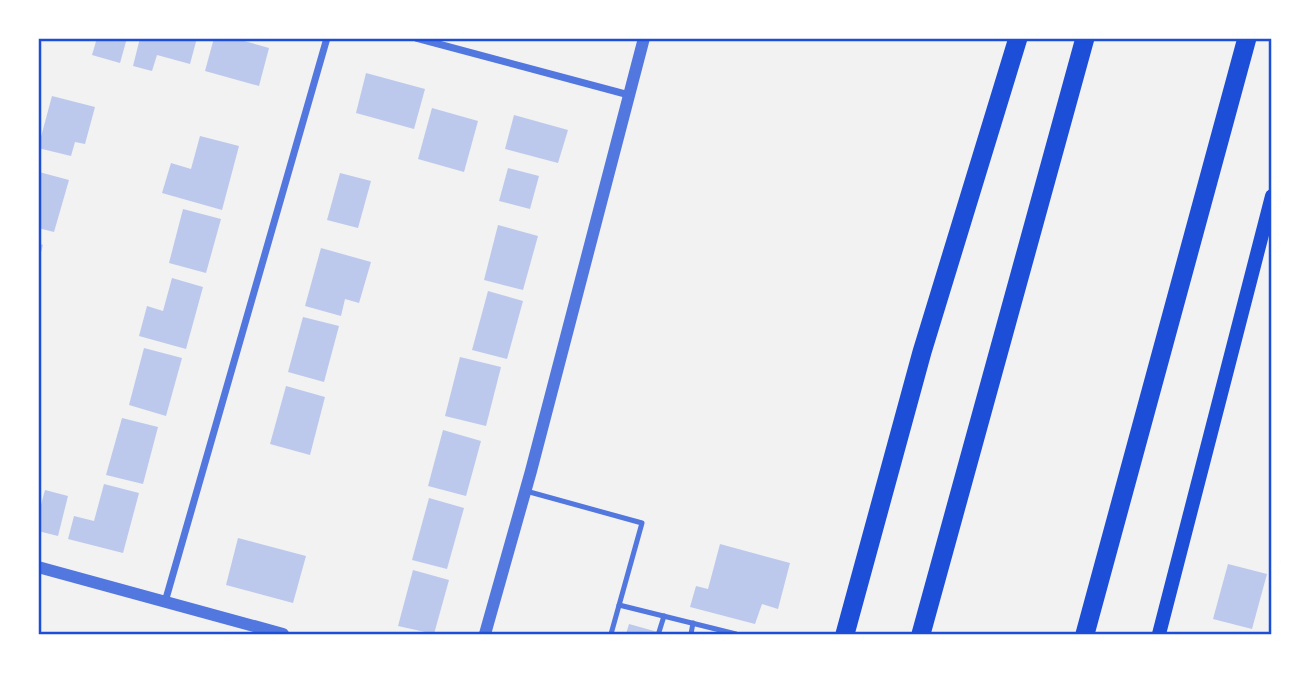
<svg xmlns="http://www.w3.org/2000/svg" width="1310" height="673" font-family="Barlow,sans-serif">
	<rect width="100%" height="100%" fill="#f2f2f2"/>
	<g fill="#bdc9ec">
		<path d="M97 38H127L120 63 92 55Z"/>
		<path d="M140 38H197L190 64 157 55 152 71 133 66Z"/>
		<path d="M214 38H234L269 48 259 86 205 71Z"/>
		<path d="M366 73 425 89 414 129 356 113Z"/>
		<path d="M52 96 95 107 85 144 75 142 71 156 38 148Z"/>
		<path d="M432 108 478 121 464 172 418 159Z"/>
		<path d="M514 115 568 130 558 163 505 149Z"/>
		<path d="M200 136 239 146 222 210 162 193 171 163 191 169Z"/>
		<path d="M508 168 539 176 530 209 499 201Z"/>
		<path d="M39 172 69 180 54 232 38 228Z"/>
		<path d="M340 173 371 181 358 228 327 220Z"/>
		<path d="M183 209 221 219 206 273 169 263Z"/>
		<path d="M498 225 538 236 523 290 484 280Z"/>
		<path d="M38 243 43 245 39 260H38Z"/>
		<path d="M321 248 371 262 359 303 345 299 341 316 305 306Z"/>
		<path d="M172 278 203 287 186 349 139 336 147 306 163 311Z"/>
		<path d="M488 291 523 301 507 359 472 350Z"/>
		<path d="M303 317 339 326 324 382 288 372Z"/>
		<path d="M144 348 182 358 166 416 129 405Z"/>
		<path d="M460 357 501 367 486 426 445 416Z"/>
		<path d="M286 386 325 397 310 455 270 444Z"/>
		<path d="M122 418 158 427 143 484 106 475Z"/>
		<path d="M443 430 481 441 466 496 428 486Z"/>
		<path d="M104 484 139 493 123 553 68 539 74 516 94 521Z"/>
		<path d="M45 490 68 496 58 536 38 531V516Z"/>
		<path d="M429 498 464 508 447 569 412 560Z"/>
		<path d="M238 538 306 556 293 603 226 585Z"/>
		<path d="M720 544 790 563 778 609 762 604 755 624 690 607 696 586 708 589Z"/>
		<path d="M1228 564 1267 574 1252 629 1213 619Z"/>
		<path d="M413 570 449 580 434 634 398 626Z"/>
		<path d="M629 624 665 634H626Z"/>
	</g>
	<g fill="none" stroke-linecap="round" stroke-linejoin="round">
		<g stroke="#5277de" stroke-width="5">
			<path d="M526 491 642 523 611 634"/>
			<path d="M619 605 736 634"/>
			<path d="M659 632 664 616"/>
			<path d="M691 634 693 623"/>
		</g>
		<g stroke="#5277de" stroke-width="7">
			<path d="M416 38 629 95"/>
			<path d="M165 602 327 38"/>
		</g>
		<g stroke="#5277de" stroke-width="12">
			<path d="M38 567 283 634"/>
			<path d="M485 634 531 471 644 38"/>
		</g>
		<path stroke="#1d4ed8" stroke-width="14" d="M1159 634 1272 196"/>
		<g stroke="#1d4ed8" stroke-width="19">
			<path d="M845 634 922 352 1018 38"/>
			<path d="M921 634 1085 38"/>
			<path d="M1085 634 1247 38"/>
		</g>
	</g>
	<rect width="1310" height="673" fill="none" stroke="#ffffff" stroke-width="80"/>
	<rect x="40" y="40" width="1230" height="593" fill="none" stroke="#1d4ed8" stroke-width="2.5"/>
</svg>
